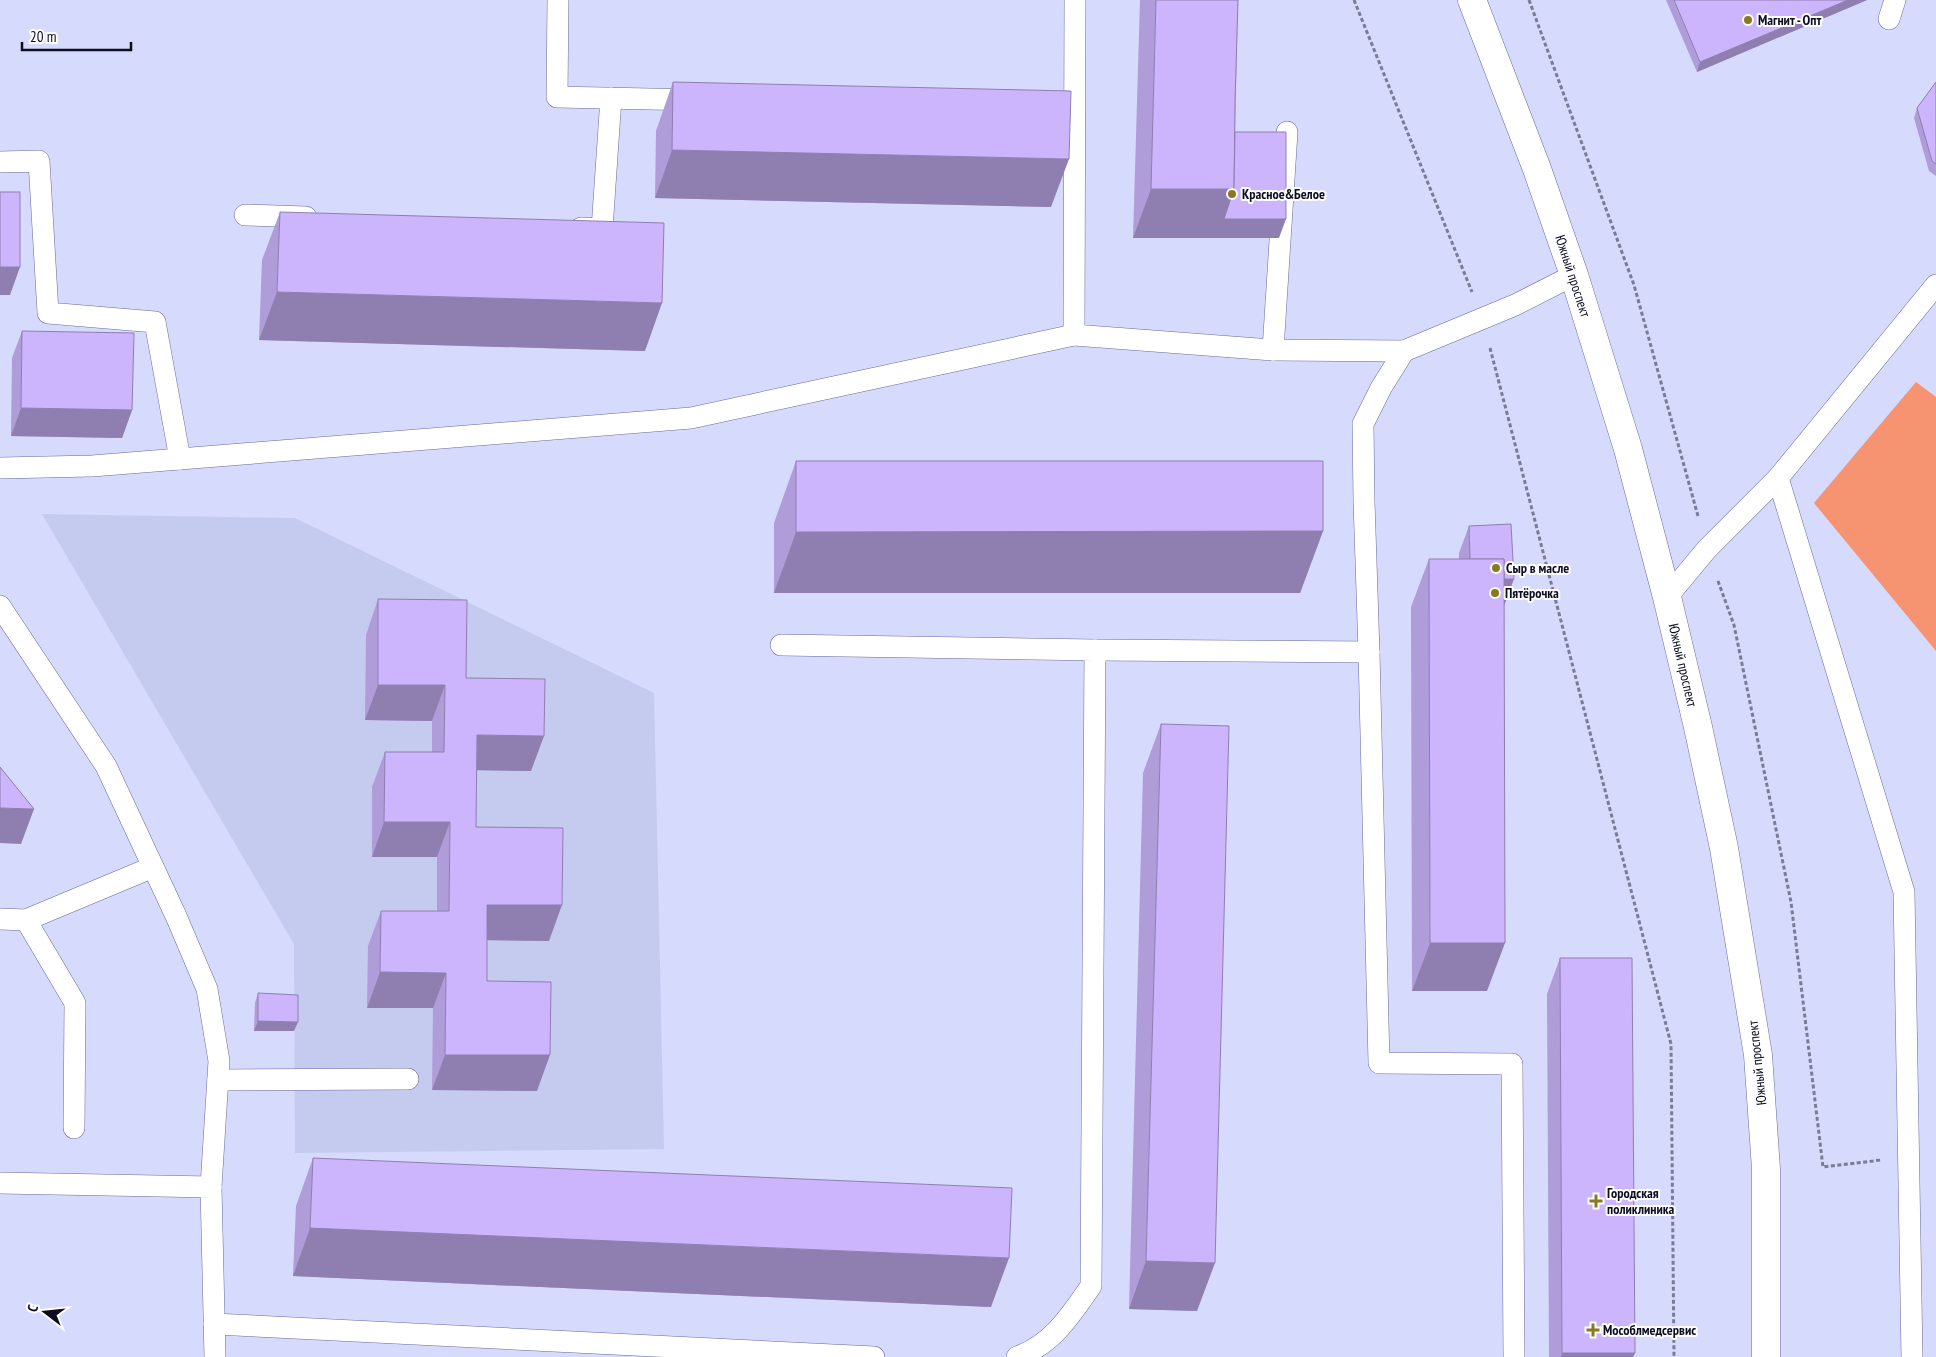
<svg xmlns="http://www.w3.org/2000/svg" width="1936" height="1357" font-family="'PT Sans Narrow',sans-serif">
	<rect width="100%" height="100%" fill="#d6dafd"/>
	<path fill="#c5caef" d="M42 514 295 518 654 693 664 1149 295 1153 294 944Z"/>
	<path fill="#f69371" d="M1916 382 1936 397V651L1814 503Z"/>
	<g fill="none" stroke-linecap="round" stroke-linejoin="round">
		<defs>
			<g id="service">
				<path d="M558 0 557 97 697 100"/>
				<path d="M1075 0 1074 335 1273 350"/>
				<path d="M1889 19 1895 0"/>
				<path d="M1287 132 1273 350 1404 351"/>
				<path d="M0 162 39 161 48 313 155 322 180 459"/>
				<path d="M245 215 306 217"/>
				<path d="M581 228 602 229 611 98"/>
				<path d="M0 468 92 466 691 418 1074 335"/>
				<path d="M1778 478 1904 892 1912 1357"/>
				<path d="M1667 597 1707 549 1778 478 1936 285"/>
				<path d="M0 606 106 766 176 916 207 989 219 1061 211 1187"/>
				<path d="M781 645 1095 650 1091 1286C1070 1316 1053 1344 1017 1357"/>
				<path d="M1095 650 1369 652 1364 501 1363 424 1381 388 1404 351 1515 305 1574 275"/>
				<path d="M1369 652 1379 1063 1512 1064 1514 1357"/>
				<path d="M0 919 26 920"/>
				<path d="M218 1080 408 1079"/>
				<path d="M74 1128 75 1003 26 920 153 867"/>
				<path d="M0 1183 211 1187 215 1357"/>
				<path d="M214 1324 874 1357"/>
			</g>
			<path id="secondary" d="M1472 0 1537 169 1574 275 1628 449 1667 597 1698 727 1724 848 1758 1055 1766 1169V1357"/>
		</defs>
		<use href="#service" stroke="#666b9d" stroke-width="22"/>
		<use href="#secondary" stroke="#666b9d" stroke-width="29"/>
		<g stroke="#797b97" stroke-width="3" stroke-dasharray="4 2.5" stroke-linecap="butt">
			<path d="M1354 0 1472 292"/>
			<path d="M1529 0 1634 285 1698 516"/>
			<path d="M1490 348 1671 1044 1674 1357"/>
			<path d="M1718 581 1734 625 1791 902 1823 1167 1881 1160"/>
		</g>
		<use href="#service" stroke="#fff" stroke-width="21"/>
		<use href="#secondary" stroke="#fff" stroke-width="28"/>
	</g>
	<g fill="#af9cd9">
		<path d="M1140 0H1238L1235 132 1279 238H1133Z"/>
		<path d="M1666 0H1867L1697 72Z"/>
		<path d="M673 82 1051 207 655 198 656 131Z"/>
		<path d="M1936 82V176L1929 171 1914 118 1917 108Z"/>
		<path d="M280 212 645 351 259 340 262 260Z"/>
		<path d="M22 331 132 410 122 438 11 436 12 358Z"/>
		<path d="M796 461 1323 531 1300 593H774V523Z"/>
		<path d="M1469 526 1504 606 1487 991H1412L1411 607 1429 559H1459V553Z"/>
		<path d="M378 599 466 678 531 771 477 770 476 827 549 941 487 940V981L537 1091 432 1090 433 1008H367L368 946 381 911H437V857H372V787L385 752H432V721L365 720 366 635Z"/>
		<path d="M1161 724 1197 1311 1129 1309 1143 773Z"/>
		<path d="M1560 958 1635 1353 1633 1357H1549L1547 994Z"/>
		<path d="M258 993 294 1031H254L255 1003Z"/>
		<path d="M313 1158 991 1307 293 1276 296 1206Z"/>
	</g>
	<g fill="#8f7fb0">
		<path d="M1848 0H1867L1697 72 1700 62Z"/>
		<path d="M672 150 1069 159 1051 207 655 198Z"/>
		<path d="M1151 189H1234L1286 219 1279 238H1133Z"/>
		<path d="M0 267H20L10 295H0Z"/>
		<path d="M277 292 662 303 645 351 259 340Z"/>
		<path d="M21 408 132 410 122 438 11 436Z"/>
		<path d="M1323 531 1300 593H774L796 532Z"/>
		<path d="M1471 579H1514L1504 606Z"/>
		<path d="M378 685H445L432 721 365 720Z"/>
		<path d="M477 735 544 736 531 771 464 770Z"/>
		<path d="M0 808 34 809 21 844 0 843Z"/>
		<path d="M384 822H450L437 857H372Z"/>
		<path d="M487 905H562L549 941 475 940Z"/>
		<path d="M1430 943H1505L1487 991H1412Z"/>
		<path d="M380 972 446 973 433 1008H367Z"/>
		<path d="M258 1021 298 1022 294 1031H254Z"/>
		<path d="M445 1055H550L537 1091 432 1090Z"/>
		<path d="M310 1228 1009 1258 991 1307 293 1276Z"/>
		<path d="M1146 1261 1215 1263 1197 1311 1129 1309Z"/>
		<path d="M1562 1353H1635L1633 1357H1561Z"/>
	</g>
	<g fill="#ccb5fc" stroke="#8f7fb0">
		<path d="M1156 0H1238L1235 102 1234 189H1151Z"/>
		<path d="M1674 0H1848L1700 62Z"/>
		<path d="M673 82 1071 91 1069 159 672 150Z"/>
		<path d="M1936 82V164L1932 161 1917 108Z"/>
		<path d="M1235 132H1286V219H1224L1234 189Z"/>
		<rect x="0" y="192" width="20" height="75"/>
		<path d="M280 212 664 223 662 303 277 292Z"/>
		<path d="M22 331 134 333 132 410 21 408Z"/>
		<path d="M796 461H1323V531L796 532Z"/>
		<path d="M1511 524 1514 579H1504V559H1470L1469 526Z"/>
		<path d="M1429 559H1504L1505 943H1430Z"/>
		<path d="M378 599 467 600 466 678 545 679 544 736 477 735 476 827 563 828 562 905H487V981L551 982 550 1055H445L446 973 380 972 381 911H449L450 822H384L385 752H444L445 685H378Z"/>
		<path d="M1161 724 1229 726 1215 1263 1146 1261Z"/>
		<path d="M0 767 34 809 0 808Z"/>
		<path d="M1560 958H1632L1635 1353H1562Z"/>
		<path d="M258 993 298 995V1022L258 1021Z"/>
		<path d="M313 1158 1012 1188 1009 1258 310 1228Z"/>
	</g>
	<g fill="#897a1f" stroke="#fefefe" stroke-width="2">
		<circle cx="1748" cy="20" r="5"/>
		<circle cx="1232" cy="194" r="5"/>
		<circle cx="1496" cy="568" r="5"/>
		<circle cx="1495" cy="593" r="5"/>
		<path d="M1593.5 1193.5h5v5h5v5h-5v5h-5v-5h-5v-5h5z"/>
		<path d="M1590.5 1322.5h5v5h5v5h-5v5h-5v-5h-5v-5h5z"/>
	</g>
	<g text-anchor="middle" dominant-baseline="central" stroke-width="4" stroke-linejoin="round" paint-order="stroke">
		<g font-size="14" font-weight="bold" fill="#0c0d20" stroke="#fefefe" text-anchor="start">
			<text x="1758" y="20">Магнит - Опт</text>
			<text x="1242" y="194">Красное&amp;Белое</text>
			<text x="1506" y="568">Сыр в масле</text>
			<text x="1505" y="593">Пятёрочка</text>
			<text x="1607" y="1193">Городская<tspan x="1607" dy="16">поликлиника</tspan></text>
			<text x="1603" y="1330">Мособлмедсервис</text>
		</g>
		<g font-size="14" fill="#0c0d20" stroke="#fefefe">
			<text transform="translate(1573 276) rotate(72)">Южный проспект</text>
			<text transform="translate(1683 665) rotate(77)">Южный проспект</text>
			<text transform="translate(1757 1063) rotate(-96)">Южный проспект</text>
		</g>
	</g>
	<g transform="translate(45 1312) rotate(286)" stroke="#fefefe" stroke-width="4" paint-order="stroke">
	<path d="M0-4L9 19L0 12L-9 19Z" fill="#0c0d20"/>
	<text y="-8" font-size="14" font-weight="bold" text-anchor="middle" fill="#0c0d20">С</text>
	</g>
	<path d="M22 42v8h109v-8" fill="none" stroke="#0c0d20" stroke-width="2.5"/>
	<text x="30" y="42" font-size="15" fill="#0c0d20" stroke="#fefefe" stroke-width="4" paint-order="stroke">20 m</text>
</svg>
